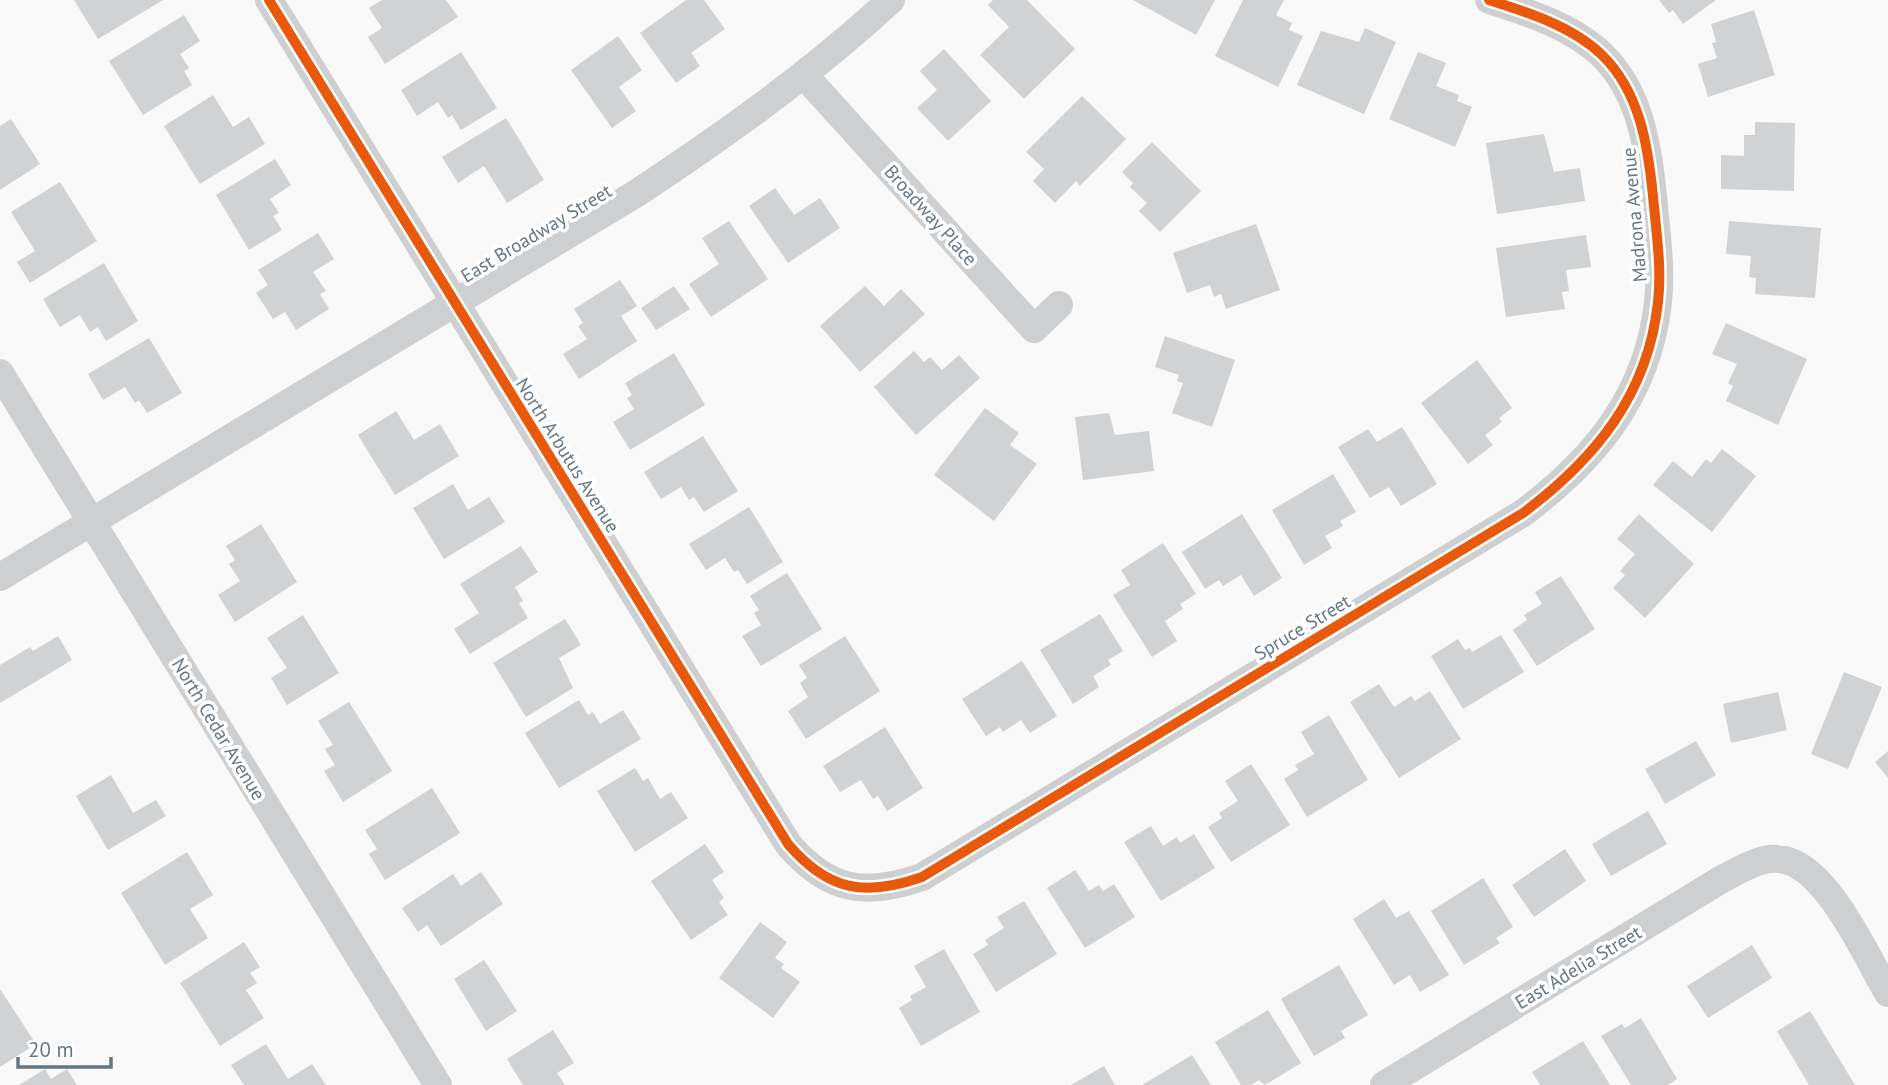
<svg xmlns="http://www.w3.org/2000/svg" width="1888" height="1085" font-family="'PT Sans',sans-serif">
	<rect width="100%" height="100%" fill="#f9f9f9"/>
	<g fill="#d0d2d3">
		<path d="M74 0H163L98 39Z"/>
		<path d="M382 0H446L458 17 385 64 368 37 382 28 369 8Z"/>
		<path d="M686 0H704L725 29 691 53 700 66 676 83 640 33Z"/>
		<path d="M993 0H1027L1075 49 1024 99 980 55 1009 27 988 5Z"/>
		<path d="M1133 0H1215L1196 35Z"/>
		<path d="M1243 0H1284L1276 15 1292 23 1289 30 1303 36 1278 87 1215 56Z"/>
		<path d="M1659 0H1716L1683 24 1673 10 1669 13Z"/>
		<path d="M1754 10 1775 75 1708 97 1698 64 1717 58 1712 43 1716 42 1711 24Z"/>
		<path d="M184 15 200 41 180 54 189 68 184 71 192 85 143 115 109 61Z"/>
		<path d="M1365 28 1396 42 1364 114 1297 85 1321 31 1359 42Z"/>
		<path d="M618 36 642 70 619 87 636 111 612 128 571 70Z"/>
		<path d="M944 49 991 101 948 141 917 108 937 90 920 71Z"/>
		<path d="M461 52 497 108 461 130 452 115 448 118 438 102 417 116 401 90Z"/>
		<path d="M1418 52 1446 63 1436 86 1459 95 1457 101 1472 107 1455 147 1389 119Z"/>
		<path d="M213 95 233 127 249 117 265 144 200 184 164 126Z"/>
		<path d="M1082 96 1126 139 1080 186 1076 181 1055 203 1033 181 1044 169 1026 152Z"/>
		<path d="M506 118 544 180 507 203 484 166 458 183 442 157Z"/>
		<path d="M11 119 40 164 0 190V126Z"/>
		<path d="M1755 122 1795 123 1794 191 1721 189V155L1744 156V135H1755Z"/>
		<path d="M1544 134 1554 172 1580 168 1585 201 1497 214 1486 143Z"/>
		<path d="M1152 142 1201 191 1160 232 1139 211 1147 203 1130 187 1133 183 1122 172Z"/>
		<path d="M275 159 291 185 270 199 279 213 273 216 282 230 249 250 216 195Z"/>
		<path d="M60 182 97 241 30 283 17 262 35 251 11 212Z"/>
		<path d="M775 188 794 215 820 198 840 228 788 263 749 206Z"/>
		<path d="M729 221 768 279 711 317 689 284 719 264 702 238Z"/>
		<path d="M1729 221 1821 228 1815 298 1755 294 1756 278 1749 277 1751 256 1726 254Z"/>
		<path d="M1256 224 1280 290 1226 309 1221 294 1214 297 1210 285 1187 293 1173 253Z"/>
		<path d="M318 233 334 259 313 272 326 291 320 294 329 309 296 330 285 312 273 319 256 293 268 285 258 270Z"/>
		<path d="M1586 235 1591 267 1566 270 1569 291 1562 292 1565 309 1506 317 1496 248Z"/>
		<path d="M104 263 138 321 106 341 98 327 90 332 80 315 60 327 43 299Z"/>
		<path d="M620 280 637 306 621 316 637 341 579 379 563 354 587 339 578 326 583 323 574 309Z"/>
		<path d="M674 286 690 309 656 330 641 308Z"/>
		<path d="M865 286 884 306 901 289 925 314 860 372 820 326Z"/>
		<path d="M1726 323 1807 359 1778 425 1726 401 1733 386 1728 383 1737 364 1712 354Z"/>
		<path d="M1165 336 1235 360 1212 427 1172 413 1183 383 1177 381 1179 375 1155 367Z"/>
		<path d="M149 338 182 393 147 413 139 400 135 403 125 387 103 400 88 374Z"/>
		<path d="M914 351 924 362 930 357 942 370 959 355 980 378 916 435 874 387Z"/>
		<path d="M674 353 705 405 630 450 613 422 634 409 627 398 632 395 625 383Z"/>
		<path d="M1477 360 1512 408 1499 418 1502 422 1485 435 1493 445 1468 464 1421 403Z"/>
		<path d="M985 408 1019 433 1010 445 1037 464 994 521 934 475Z"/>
		<path d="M396 411 414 440 440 424 459 456 395 495 358 435Z"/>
		<path d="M1109 413 1115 435 1149 431 1154 471 1083 480 1075 417Z"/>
		<path d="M1402 427 1437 484 1401 506 1389 487 1370 498 1338 447 1368 429 1377 442Z"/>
		<path d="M703 436 738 491 704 512 694 497 689 500 681 487 661 499 644 472Z"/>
		<path d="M1722 449 1756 476 1712 532 1653 485 1673 461 1692 477 1706 459 1711 463Z"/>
		<path d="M1333 474 1356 512 1340 521 1343 526 1325 536 1332 548 1304 565 1272 510Z"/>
		<path d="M453 484 468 510 489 497 505 522 444 559 413 508Z"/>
		<path d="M749 507 783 562 747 584 738 570 734 572 725 558 706 570 689 544Z"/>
		<path d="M1242 514 1282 578 1254 596 1241 575 1223 586 1219 580 1205 589 1182 552Z"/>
		<path d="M1639 514 1694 564 1645 618 1613 588 1625 575 1620 571 1635 554 1617 539Z"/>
		<path d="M261 524 297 582 235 622 218 595 240 581 229 564 235 560 226 546Z"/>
		<path d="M1163 543 1196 594 1180 604 1183 609 1165 621 1177 641 1152 657 1113 595 1130 585 1121 570Z"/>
		<path d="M521 546 538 572 515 587 523 601 519 603 528 618 470 654 454 629 479 613 460 584Z"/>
		<path d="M787 573 822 629 761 666 742 636 761 625 754 613 759 610 750 596Z"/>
		<path d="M1561 576 1595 629 1537 666 1513 630 1527 620 1524 615 1542 604 1535 592Z"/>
		<path d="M1100 614 1123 651 1108 660 1111 665 1093 676 1099 687 1073 704 1040 650Z"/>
		<path d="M303 615 339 673 287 705 271 678 287 668 267 638Z"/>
		<path d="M565 619 581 645 559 658 573 688 526 717 493 663Z"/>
		<path d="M1501 635 1524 672 1463 709 1431 656 1458 639 1465 650 1470 648 1472 652Z"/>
		<path d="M58 636 72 660 0 703V665L30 647 33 651Z"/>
		<path d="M845 636 880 691 806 739 788 711 808 697 800 683 807 678 799 665Z"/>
		<path d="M1022 661 1057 716 1030 733 1021 720 1003 732 1000 727 986 736 962 699Z"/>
		<path d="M1844 672 1882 687 1848 769 1811 754Z"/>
		<path d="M1379 684 1394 707 1411 696 1415 701 1430 691 1461 739 1399 778 1350 702Z"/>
		<path d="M1778 692 1787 730 1731 743 1723 704Z"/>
		<path d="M579 700 588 715 593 712 600 724 623 710 641 739 559 788 525 733Z"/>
		<path d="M349 702 392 771 343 802 324 771 335 765 325 749 333 745 318 721Z"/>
		<path d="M1329 715 1368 780 1307 817 1284 779 1298 770 1295 765 1314 754 1301 732Z"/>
		<path d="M885 727 923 788 887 811 878 796 873 799 861 780 840 792 823 766Z"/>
		<path d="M1696 741 1716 775 1665 804 1645 769Z"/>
		<path d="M1888 751V778L1875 762Z"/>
		<path d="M1251 764 1290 825 1231 862 1208 827 1222 818 1219 813 1238 801 1225 781Z"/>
		<path d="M635 768 643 781 648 778 660 799 671 792 688 818 635 852 597 791Z"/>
		<path d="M111 775 133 813 156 800 166 816 108 850 76 796Z"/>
		<path d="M432 788 460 833 385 880 369 854 377 849 365 830Z"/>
		<path d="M1648 811 1667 844 1611 876 1592 844Z"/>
		<path d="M1151 826 1163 846 1177 837 1180 843 1194 834 1215 868 1161 901 1124 842Z"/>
		<path d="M705 844 724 872 712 880 724 898 719 902 728 915 691 940 651 881Z"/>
		<path d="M1565 849 1586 881 1534 917 1512 885Z"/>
		<path d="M187 852 213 895 190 909 208 938 165 965 121 893Z"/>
		<path d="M1075 870 1089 891 1099 885 1103 891 1114 884 1135 917 1085 948 1047 888Z"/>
		<path d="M481 872 503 904 441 946 427 925 418 932 402 908 453 874 461 886Z"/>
		<path d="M1483 878 1513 927 1496 938 1500 943 1464 965 1431 911Z"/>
		<path d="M1384 899 1396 918 1409 911 1449 975 1420 992 1410 975 1394 985 1353 919Z"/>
		<path d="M1024 901 1057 954 996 992 973 954 988 945 985 940 1004 928 997 917Z"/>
		<path d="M760 922 787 942 775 958 784 964 781 968 800 982 773 1018 719 978Z"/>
		<path d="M244 942 260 967 250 973 257 983 246 990 264 1018 220 1046 180 983Z"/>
		<path d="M1752 945 1772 978 1708 1018 1687 986Z"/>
		<path d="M944 949 980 1012 921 1046 899 1008 912 1000 910 996 926 987 914 966Z"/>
		<path d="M484 960 517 1011 486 1031 454 979Z"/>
		<path d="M1339 965 1368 1015 1341 1031 1345 1038 1314 1056 1281 999Z"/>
		<path d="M0 989 36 1044 0 1067Z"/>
		<path d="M1268 1010 1301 1063 1265 1085 1259 1080 1251 1085H1241L1215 1042Z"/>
		<path d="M1810 1011 1855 1085H1809L1777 1031Z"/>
		<path d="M1641 1018 1677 1079 1668 1085H1631L1601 1036 1622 1024 1625 1028Z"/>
		<path d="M553 1030 574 1063 557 1073 565 1085H523L507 1059Z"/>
		<path d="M1583 1041 1610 1085H1540L1532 1072Z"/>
		<path d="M266 1044 288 1079 312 1064 326 1085H244L231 1065Z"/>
		<path d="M1192 1055 1211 1085H1142Z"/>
		<path d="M1104 1066 1115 1085H1071Z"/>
		<path d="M45 1069 51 1079 67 1069 77 1085H19Z"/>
	</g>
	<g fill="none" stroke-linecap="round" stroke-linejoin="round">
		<g stroke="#cecfd0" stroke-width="28">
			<path d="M269 0 788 844C828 891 865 897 922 877L1523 513C1595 459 1648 395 1658 302 1662 267 1656 231 1653 196 1648 146 1640 92 1602 55 1572 26 1527 12 1489 0"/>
			<path d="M804 75 1034 329 1059 305"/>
			<path d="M0 373 438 1085"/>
			<path d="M0 577 637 193C726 134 812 73 891 0"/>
			<path d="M1384 1085 1722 879C1738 871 1760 857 1778 859 1825 861 1866 956 1888 993"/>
		</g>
		<defs>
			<path id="cycleway" d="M269 0 788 844C828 891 865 897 922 877L1523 513C1595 459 1648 395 1658 302 1662 267 1656 231 1653 196 1648 146 1640 92 1602 55 1572 26 1527 12 1489 0"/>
		</defs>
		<use href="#cycleway" stroke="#fff" stroke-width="15"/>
		<use href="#cycleway" stroke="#e8590c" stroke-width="10"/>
	</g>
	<g text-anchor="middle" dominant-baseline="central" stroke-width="7" stroke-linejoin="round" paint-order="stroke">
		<g font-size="19" fill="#657683" stroke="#fff">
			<text transform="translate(931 215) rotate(48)">Broadway Place</text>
			<text transform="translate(1634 215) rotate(-95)">Madrona Avenue</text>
			<text transform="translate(536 233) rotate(-31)">East Broadway Street</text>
			<text transform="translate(568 455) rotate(58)">North Arbutus Avenue</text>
			<text transform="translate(1302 627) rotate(-31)">Spruce Street</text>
			<text transform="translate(219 729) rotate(59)">North Cedar Avenue</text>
			<text transform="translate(1578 967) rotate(-31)">East Adelia Street</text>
		</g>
	</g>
	<path d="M18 1057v10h93v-10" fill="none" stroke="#657683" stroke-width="3.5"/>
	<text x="28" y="1057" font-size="21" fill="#657683" stroke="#ffffff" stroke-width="5" paint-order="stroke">20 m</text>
</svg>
